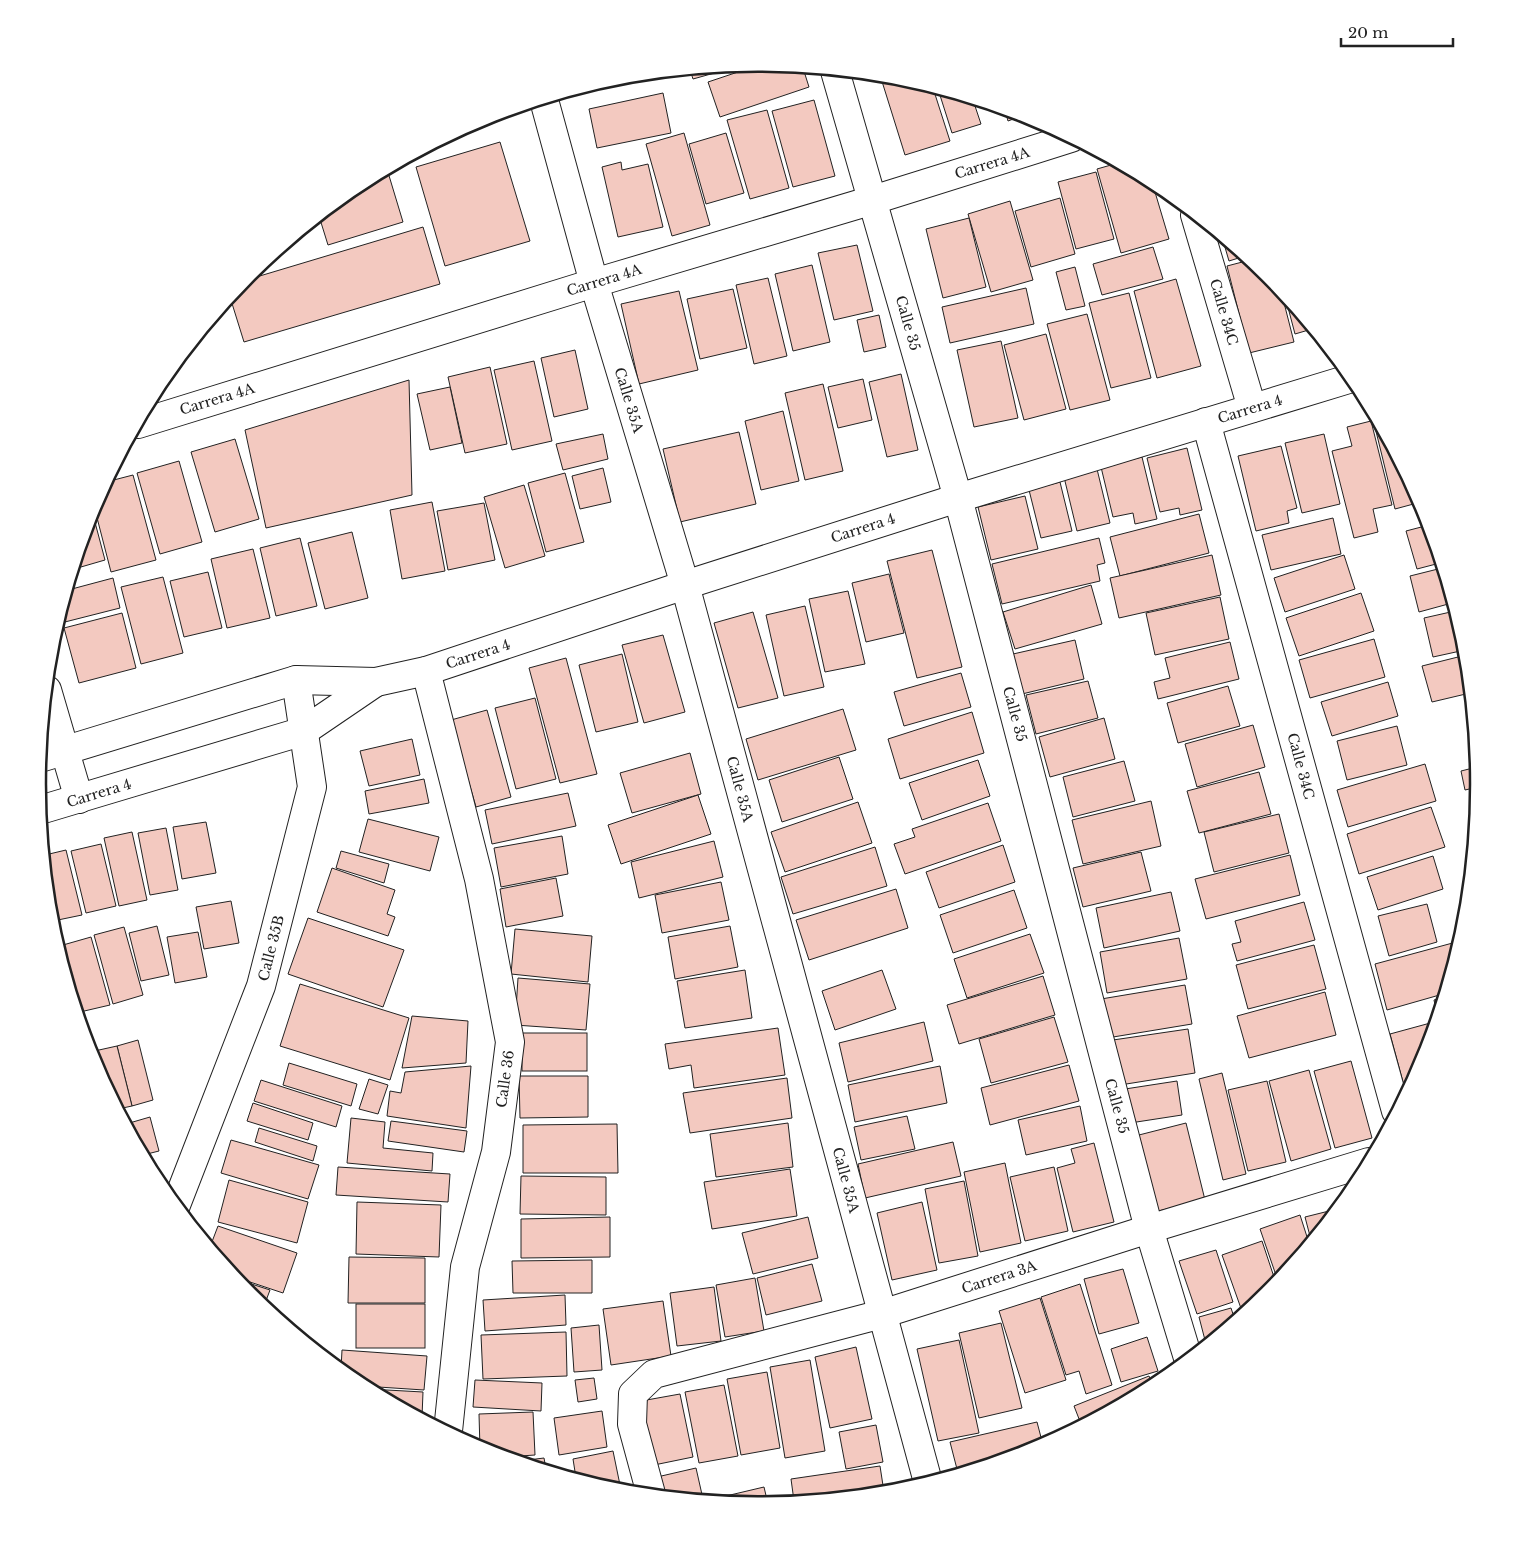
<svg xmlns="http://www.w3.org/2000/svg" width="1516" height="1568" font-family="'Libre Baskerville',serif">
	<rect width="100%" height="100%" fill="#fff"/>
	<g fill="#f3c9c0" stroke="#222">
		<path d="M762 64 803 68 809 87 720 117 708 82Z"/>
		<path d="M743 65 693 79 690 70Z"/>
		<path d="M880 75 899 77 933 88 950 141 905 155Z"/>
		<path d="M938 89 973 100 981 124 952 133Z"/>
		<path d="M663 93 671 133 597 148 589 109Z"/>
		<path d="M814 100 835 176 793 187 772 111Z"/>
		<path d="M767 110 789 188 750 199 727 120Z"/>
		<path d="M1005 110 1024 115 1008 121Z"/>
		<path d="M684 133 710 225 672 236 646 144Z"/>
		<path d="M726 133 744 193 706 204 689 144Z"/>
		<path d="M500 142 530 241 445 266 416 167Z"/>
		<path d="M621 162 622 170 648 164 663 227 618 237 602 167Z"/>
		<path d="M1118 163 1152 182 1169 239 1121 253 1097 169Z"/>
		<path d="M387 169 403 222 328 245 319 216 358 185Z"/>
		<path d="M1096 172 1114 239 1076 249 1058 182Z"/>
		<path d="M1060 198 1075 254 1031 267 1015 211Z"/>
		<path d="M1010 201 1033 280 991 292 968 214Z"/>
		<path d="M969 218 986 287 943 298 926 229Z"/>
		<path d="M423 227 440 284 244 342 230 297 243 281Z"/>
		<path d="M1222 237 1245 256 1229 261Z"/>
		<path d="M857 245 873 311 834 320 818 253Z"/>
		<path d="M1153 247 1163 279 1102 295 1093 264Z"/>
		<path d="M1250 260 1268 275 1281 291 1294 342 1249 353 1227 266Z"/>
		<path d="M812 265 830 342 793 351 775 274Z"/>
		<path d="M1075 267 1085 306 1066 310 1056 272Z"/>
		<path d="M768 278 787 356 754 364 736 285Z"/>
		<path d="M1176 279 1201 366 1157 378 1134 291Z"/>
		<path d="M1026 288 1034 324 950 343 942 307Z"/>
		<path d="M733 289 747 348 700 359 687 299Z"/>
		<path d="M679 291 698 370 639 384 621 304Z"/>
		<path d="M1129 293 1151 378 1111 388 1089 303Z"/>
		<path d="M1285 296 1312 329 1295 334Z"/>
		<path d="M1087 314 1110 400 1070 410 1047 324Z"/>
		<path d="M879 315 886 347 864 352 857 320Z"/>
		<path d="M1046 334 1066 409 1024 420 1004 345Z"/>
		<path d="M1001 341 1018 418 974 427 957 350Z"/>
		<path d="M575 350 588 409 554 417 541 358Z"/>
		<path d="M534 361 552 441 512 450 494 370Z"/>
		<path d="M490 367 507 444 465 453 448 377Z"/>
		<path d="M901 374 918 450 887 457 869 382Z"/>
		<path d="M863 379 872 420 838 428 828 387Z"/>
		<path d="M409 380 412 495 266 528 245 430Z"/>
		<path d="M823 384 843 471 805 480 785 393Z"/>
		<path d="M450 387 462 443 430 450 417 394Z"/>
		<path d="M783 411 799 481 761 490 745 421Z"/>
		<path d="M1373 419H1376L1421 502 1395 509Z"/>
		<path d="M1371 421 1392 505 1373 509 1378 532 1354 538 1332 451 1352 446 1347 427Z"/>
		<path d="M739 432 756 504 680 522 663 449Z"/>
		<path d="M603 434 608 459 563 470 556 444Z"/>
		<path d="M1324 434 1340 504 1302 513 1285 443Z"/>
		<path d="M235 439 259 519 215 532 191 452Z"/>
		<path d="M1281 446 1297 508 1287 511 1289 523 1256 531 1238 456Z"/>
		<path d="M1187 448 1202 510 1180 515 1179 508 1160 512 1147 458Z"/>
		<path d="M1142 457 1157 519 1135 524 1133 513 1113 517 1101 467Z"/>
		<path d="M179 461 202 542 160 554 137 473Z"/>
		<path d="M603 468 611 502 580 509 572 476Z"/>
		<path d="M1097 469 1110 523 1077 531 1064 477Z"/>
		<path d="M565 473 584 542 546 552 528 483Z"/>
		<path d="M133 475 156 560 111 572 94 506 106 482Z"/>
		<path d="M1060 482 1072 531 1041 538 1029 490Z"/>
		<path d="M524 485 545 556 505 568 484 497Z"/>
		<path d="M1025 496 1038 549 991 560 978 507Z"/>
		<path d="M432 502 445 571 402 579 390 510Z"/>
		<path d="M484 503 495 560 448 570 437 511Z"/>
		<path d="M92 511 105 560 74 569Z"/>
		<path d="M1199 514 1209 553 1120 576 1110 537Z"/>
		<path d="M1333 518 1341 554 1271 570 1262 535Z"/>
		<path d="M1429 525 1440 563 1417 569 1406 531Z"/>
		<path d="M352 532 368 598 325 609 308 543Z"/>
		<path d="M300 538 317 606 276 616 260 548Z"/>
		<path d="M1099 538 1105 563 1097 565 1100 581 1002 604 992 564Z"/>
		<path d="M253 549 270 618 227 628 211 559Z"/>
		<path d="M932 550 962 667 917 678 887 561Z"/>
		<path d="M1212 555 1221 595 1119 618 1110 578Z"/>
		<path d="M1344 555 1355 589 1285 612 1274 578Z"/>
		<path d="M1442 568 1452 603 1419 612 1410 576Z"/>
		<path d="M208 572 222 628 184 637 170 581Z"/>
		<path d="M889 574 904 633 866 642 852 583Z"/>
		<path d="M163 577 183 653 141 664 121 587Z"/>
		<path d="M113 578 120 608 57 624 68 590Z"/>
		<path d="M1091 585 1102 624 1015 649 1003 612Z"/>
		<path d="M848 591 865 664 825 672 809 599Z"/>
		<path d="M1361 593 1374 631 1299 656 1286 618Z"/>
		<path d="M1220 597 1229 639 1155 655 1146 613Z"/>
		<path d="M805 606 824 687 784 696 766 615Z"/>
		<path d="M1455 611 1465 650 1433 657 1424 618Z"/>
		<path d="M753 612 778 698 738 708 714 623Z"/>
		<path d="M122 613 136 668 79 683 64 628Z"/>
		<path d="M663 635 685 712 644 723 622 645Z"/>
		<path d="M1374 639 1385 677 1310 698 1299 660Z"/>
		<path d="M1075 640 1084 679 1022 694 1013 654Z"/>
		<path d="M1230 642 1239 679 1158 699 1154 682 1170 678 1165 658Z"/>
		<path d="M622 654 638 722 596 732 579 665Z"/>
		<path d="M1466 655 1470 693 1432 702 1422 666Z"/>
		<path d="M566 658 597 774 560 783 529 668Z"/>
		<path d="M961 673 971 707 904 726 894 692Z"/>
		<path d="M1088 681 1098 718 1036 734 1026 695Z"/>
		<path d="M1388 682 1398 716 1332 736 1321 702Z"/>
		<path d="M1228 686 1240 726 1178 743 1167 703Z"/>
		<path d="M535 698 556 779 516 789 495 708Z"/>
		<path d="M843 709 856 750 758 780 746 739Z"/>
		<path d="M487 710 511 797 476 807 451 720Z"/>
		<path d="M972 712 984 753 900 779 888 739Z"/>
		<path d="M1104 718 1115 759 1050 777 1039 737Z"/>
		<path d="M1253 725 1265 767 1197 787 1185 744Z"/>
		<path d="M1397 726 1407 765 1347 780 1337 741Z"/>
		<path d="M412 739 420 775 369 786 360 751Z"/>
		<path d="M690 753 701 794 632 813 620 773Z"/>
		<path d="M839 757 853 799 782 822 769 780Z"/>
		<path d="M978 760 990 796 922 820 909 783Z"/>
		<path d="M1124 761 1135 801 1073 817 1063 777Z"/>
		<path d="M1425 764 1436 801 1348 827 1337 790Z"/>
		<path d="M1477 767 1478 787 1465 790 1461 771Z"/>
		<path d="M1259 772 1271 814 1199 833 1187 791Z"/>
		<path d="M424 779 429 803 369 814 365 791Z"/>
		<path d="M568 793 576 826 492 844 485 810Z"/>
		<path d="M698 795 711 834 621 864 608 825Z"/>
		<path d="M1151 801 1161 846 1083 864 1072 820Z"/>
		<path d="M858 802 872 843 785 872 771 832Z"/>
		<path d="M988 803 1001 841 905 874 894 844 915 837 912 829Z"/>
		<path d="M1431 807 1445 847 1359 874 1347 834Z"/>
		<path d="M1279 814 1289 853 1214 872 1204 832Z"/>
		<path d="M368 819 439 837 430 871 359 852Z"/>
		<path d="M206 822 216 873 182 879 173 827Z"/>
		<path d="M166 828 178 890 150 895 138 833Z"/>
		<path d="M132 832 147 900 119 906 104 838Z"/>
		<path d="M562 836 568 874 501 887 494 848Z"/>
		<path d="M714 841 723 877 639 898 631 862Z"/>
		<path d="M101 844 116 906 86 913 71 851Z"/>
		<path d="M1003 845 1015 882 939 908 926 872Z"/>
		<path d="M875 847 887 886 793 914 781 877Z"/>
		<path d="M66 850 82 915 53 921 50 910 45 855Z"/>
		<path d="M341 851 389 864 384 883 336 868Z"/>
		<path d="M1141 852 1151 891 1083 907 1073 868Z"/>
		<path d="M1290 855 1300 895 1206 919 1195 879Z"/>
		<path d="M1433 856 1443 889 1378 910 1367 877Z"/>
		<path d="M332 868 395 890 387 914 395 917 388 936 317 912Z"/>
		<path d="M556 878 563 916 506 927 500 889Z"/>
		<path d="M721 882 729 920 662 933 655 895Z"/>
		<path d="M896 889 908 928 809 960 796 920Z"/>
		<path d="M1014 890 1027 928 953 953 940 915Z"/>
		<path d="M1171 892 1180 931 1104 948 1096 908Z"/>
		<path d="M231 901 239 943 204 949 196 907Z"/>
		<path d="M1304 902 1315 940 1237 961 1232 944 1241 942 1235 921Z"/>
		<path d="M1427 904 1437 942 1389 956 1378 916Z"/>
		<path d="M308 918 404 950 383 1007 288 974Z"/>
		<path d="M157 926 169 975 141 981 129 933Z"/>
		<path d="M730 926 738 967 675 979 668 937Z"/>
		<path d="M124 927 143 995 113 1004 94 935Z"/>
		<path d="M515 929 592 936 588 982 511 974Z"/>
		<path d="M198 932 207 977 175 983 167 937Z"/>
		<path d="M1030 934 1044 973 967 998 954 959Z"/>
		<path d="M91 937 110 1005 80 1012 63 945Z"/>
		<path d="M1179 938 1187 979 1107 993 1100 952Z"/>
		<path d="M1460 941 1443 994 1387 1010 1375 964Z"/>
		<path d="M1314 945 1326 989 1248 1009 1236 965Z"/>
		<path d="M745 970 752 1018 685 1028 677 981Z"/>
		<path d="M882 970 896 1009 835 1030 822 991Z"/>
		<path d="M1043 976 1055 1015 959 1044 947 1005Z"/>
		<path d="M518 978 590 984 586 1030 515 1025Z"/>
		<path d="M300 984 409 1018 390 1080 280 1046Z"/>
		<path d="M1185 985 1192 1024 1107 1038 1101 999Z"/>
		<path d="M1325 992 1336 1035 1249 1058 1237 1016Z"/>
		<path d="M1443 997 1437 1014 1434 1000Z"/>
		<path d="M412 1016 468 1021 466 1063 402 1068Z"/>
		<path d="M1054 1017 1068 1062 991 1083 979 1039Z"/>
		<path d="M924 1022 933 1061 848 1082 839 1043Z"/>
		<path d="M1434 1022V1024L1424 1060 1406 1093 1390 1034Z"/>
		<path d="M778 1028 785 1075 694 1088 691 1065 669 1069 665 1044Z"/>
		<path d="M1188 1029 1195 1073 1120 1085 1113 1040Z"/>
		<rect x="522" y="1033" width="65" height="38"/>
		<path d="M138 1040 153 1100 132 1106 117 1046Z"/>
		<path d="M117 1046 132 1106 118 1109 92 1059 90 1052Z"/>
		<path d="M1351 1061 1372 1138 1335 1148 1314 1071Z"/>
		<path d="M289 1063 357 1084 351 1106 283 1085Z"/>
		<path d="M1069 1065 1079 1101 990 1125 981 1088Z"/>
		<path d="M471 1066 466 1128 387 1116 390 1091 401 1093 405 1072Z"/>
		<path d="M940 1066 947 1103 855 1122 848 1085Z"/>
		<path d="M1309 1070 1331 1149 1291 1161 1269 1081Z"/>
		<path d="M1222 1073 1246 1174 1223 1180 1199 1079Z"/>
		<path d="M519 1076H588V1117L520 1118Z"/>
		<path d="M787 1078 792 1118 690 1133 683 1093Z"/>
		<path d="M369 1079 388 1085 378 1114 359 1109Z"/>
		<path d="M261 1080 342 1106 336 1127 254 1101Z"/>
		<path d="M1177 1081 1182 1115 1130 1123 1125 1089Z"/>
		<path d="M1267 1081 1286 1162 1248 1171 1228 1090Z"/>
		<path d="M253 1103 313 1123 308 1140 247 1121Z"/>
		<path d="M1080 1106 1087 1141 1026 1155 1018 1120Z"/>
		<path d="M907 1116 915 1149 861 1160 854 1127Z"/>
		<path d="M150 1117 159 1151 143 1155 126 1124Z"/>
		<path d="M351 1118 385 1122 383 1148 433 1153 432 1171 347 1163Z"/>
		<path d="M391 1121 467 1131 464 1152 388 1141Z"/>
		<path d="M788 1123 793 1167 716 1177 710 1134Z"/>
		<path d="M1186 1123 1205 1200 1154 1212 1135 1136Z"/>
		<path d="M617 1124 618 1173H523V1125Z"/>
		<path d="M259 1128 317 1146 313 1161 255 1142Z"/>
		<path d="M231 1140 319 1165 308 1199 221 1173Z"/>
		<path d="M953 1142 961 1176 865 1198 858 1164Z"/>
		<path d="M1094 1143 1114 1222 1073 1232 1057 1168 1075 1163 1071 1149Z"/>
		<path d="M1005 1163 1021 1243 980 1252 964 1172Z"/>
		<path d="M338 1167 450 1174 448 1202 336 1195Z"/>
		<path d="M1054 1167 1068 1231 1025 1241 1010 1177Z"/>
		<path d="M790 1169 797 1216 712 1229 704 1182Z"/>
		<path d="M521 1176 606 1177V1215L520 1214Z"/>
		<path d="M229 1180 308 1202 297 1243 218 1222Z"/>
		<path d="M964 1181 978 1256 939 1263 925 1189Z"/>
		<path d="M357 1202 441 1205 439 1257 356 1254Z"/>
		<path d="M922 1202 937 1270 892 1280 877 1213Z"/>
		<path d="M1337 1209 1311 1240 1305 1217Z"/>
		<path d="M1300 1215 1309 1243 1278 1281 1260 1229Z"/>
		<path d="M610 1217V1257L521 1258V1219Z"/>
		<path d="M808 1217 818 1258 753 1274 742 1233Z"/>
		<path d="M218 1226 297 1253 283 1293 235 1277 210 1247Z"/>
		<path d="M1262 1241 1276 1283 1267 1294 1243 1314 1222 1255Z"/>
		<path d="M1216 1250 1233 1302 1197 1314 1179 1261Z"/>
		<path d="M349 1257 425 1258V1303H348Z"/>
		<path d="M592 1260V1293H513L512 1261Z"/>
		<path d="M812 1264 822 1301 766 1315 757 1278Z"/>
		<path d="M1123 1269 1139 1323 1099 1334 1084 1279Z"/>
		<path d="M755 1278 764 1331 725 1337 716 1285Z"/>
		<path d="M236 1279 270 1290 264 1306 248 1293Z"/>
		<path d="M1080 1284 1112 1385 1086 1394 1079 1371 1066 1375 1041 1297Z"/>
		<path d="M714 1287 721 1341 677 1346 670 1293Z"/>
		<path d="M565 1295 566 1325 485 1331 483 1300Z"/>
		<path d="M1040 1298 1066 1380 1025 1393 999 1311Z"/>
		<path d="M663 1301 671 1356 611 1365 603 1309Z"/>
		<rect x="356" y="1304" width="69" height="44"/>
		<path d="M1231 1308 1235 1320 1206 1344 1199 1317Z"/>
		<path d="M1001 1323 1022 1408 979 1418 959 1333Z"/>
		<path d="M599 1325 602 1370 574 1372 571 1328Z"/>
		<path d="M566 1332 567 1376 483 1379 481 1335Z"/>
		<path d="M1147 1337 1158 1371 1121 1382 1111 1349Z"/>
		<path d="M959 1340 979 1433 938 1441 917 1349Z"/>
		<path d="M856 1347 872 1419 830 1428 815 1357Z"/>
		<path d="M342 1350 427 1356 424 1390 363 1386 341 1369Z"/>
		<path d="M810 1360 825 1451 785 1458 770 1367Z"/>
		<path d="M767 1372 780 1448 741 1455 727 1379Z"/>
		<path d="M1149 1376 1153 1386 1081 1424 1074 1406Z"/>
		<path d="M594 1378 597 1399 578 1402 575 1380Z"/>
		<path d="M475 1380 542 1383 541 1411 473 1407Z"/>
		<path d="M724 1385 738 1456 699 1463 685 1392Z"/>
		<path d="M369 1389 423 1392 422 1417Z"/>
		<path d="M680 1394 693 1457 654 1465 641 1401Z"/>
		<path d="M602 1411 607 1447 559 1455 554 1418Z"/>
		<path d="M533 1412 535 1455 506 1457 480 1449 479 1414Z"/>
		<path d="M1037 1422 1043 1445 1033 1450 958 1473 950 1442Z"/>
		<path d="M876 1425 883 1462 846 1469 839 1432Z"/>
		<path d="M613 1451 620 1485 607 1488 576 1478 573 1459Z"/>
		<path d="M544 1458 546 1469 520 1461Z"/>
		<path d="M880 1466 884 1492 794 1501 791 1479Z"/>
		<path d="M696 1468 703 1499 661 1495 657 1477Z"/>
		<path d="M764 1487 768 1504H758L709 1500Z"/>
	</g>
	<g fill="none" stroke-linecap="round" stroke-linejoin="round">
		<defs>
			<g id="street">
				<path d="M835 71 958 498 1149 1229 1188 1358"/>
				<path d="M544 100 594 283 685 585 928 1482"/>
				<path d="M1195 215 1252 408"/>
				<path d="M1206 422 1396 1111"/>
				<path d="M138 424 594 283 873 200 1071 138"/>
				<path d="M426 671 479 879 510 1042 496 1152 465 1267 448 1431"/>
				<path d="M47 690 79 799"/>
				<path d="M176 1205 261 986 312 787 296 680"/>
				<path d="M651 1494 632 1424 633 1394 654 1374 882 1314 1149 1229 1369 1162"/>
			</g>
			<g id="secondary">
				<path d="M40 758 296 680 376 682 426 671 685 585 958 498 1352 378"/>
				<path d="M40 810 304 731 376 682"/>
			</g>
		</defs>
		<use href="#street" stroke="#222" stroke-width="30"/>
		<use href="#secondary" stroke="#222" stroke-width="30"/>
		<use href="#street" stroke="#fff" stroke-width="28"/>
		<use href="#secondary" stroke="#fff" stroke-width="28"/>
	</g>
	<g text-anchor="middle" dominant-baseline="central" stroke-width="4" stroke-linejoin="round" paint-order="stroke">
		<g font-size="14" fill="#222" stroke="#fff">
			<text transform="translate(992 163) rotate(-17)">Carrera 4A</text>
			<text transform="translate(604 280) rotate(-17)">Carrera 4A</text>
			<text transform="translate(1224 312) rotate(74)">Calle 34C</text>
			<text transform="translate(908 323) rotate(74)">Calle 35</text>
			<text transform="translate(217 399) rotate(-17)">Carrera 4A</text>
			<text transform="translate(629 400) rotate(73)">Calle 35A</text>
			<text transform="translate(1250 409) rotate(-17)">Carrera 4</text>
			<text transform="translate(863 528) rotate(-18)">Carrera 4</text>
			<text transform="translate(478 654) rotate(-18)">Carrera 4</text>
			<text transform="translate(1015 714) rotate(75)">Calle 35</text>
			<text transform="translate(1301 766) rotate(75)">Calle 34C</text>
			<text transform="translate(740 789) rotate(75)">Calle 35A</text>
			<text transform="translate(99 793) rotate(-17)">Carrera 4</text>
			<text transform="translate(271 948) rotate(-76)">Calle 35B</text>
			<text transform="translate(505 1079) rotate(-82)">Calle 36</text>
			<text transform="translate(1117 1106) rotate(75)">Calle 35</text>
			<text transform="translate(846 1180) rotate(75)">Calle 35A</text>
			<text transform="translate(999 1277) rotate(-18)">Carrera 3A</text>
		</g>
	</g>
	<path d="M0 0H1516V1568H0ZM46 784a712 712 0 1 1 1424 0a712 712 0 1 1-1424 0Z" fill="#fff" fill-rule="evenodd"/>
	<path fill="none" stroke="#222" stroke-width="2.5" d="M46 784a712 712 0 1 1 1424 0a712 712 0 1 1-1424 0Z"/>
	<path d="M1341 38v8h112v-8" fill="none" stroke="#222222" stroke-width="2.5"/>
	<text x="1348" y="38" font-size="15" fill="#222222" stroke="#ffffff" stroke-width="4" paint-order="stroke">20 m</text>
</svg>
